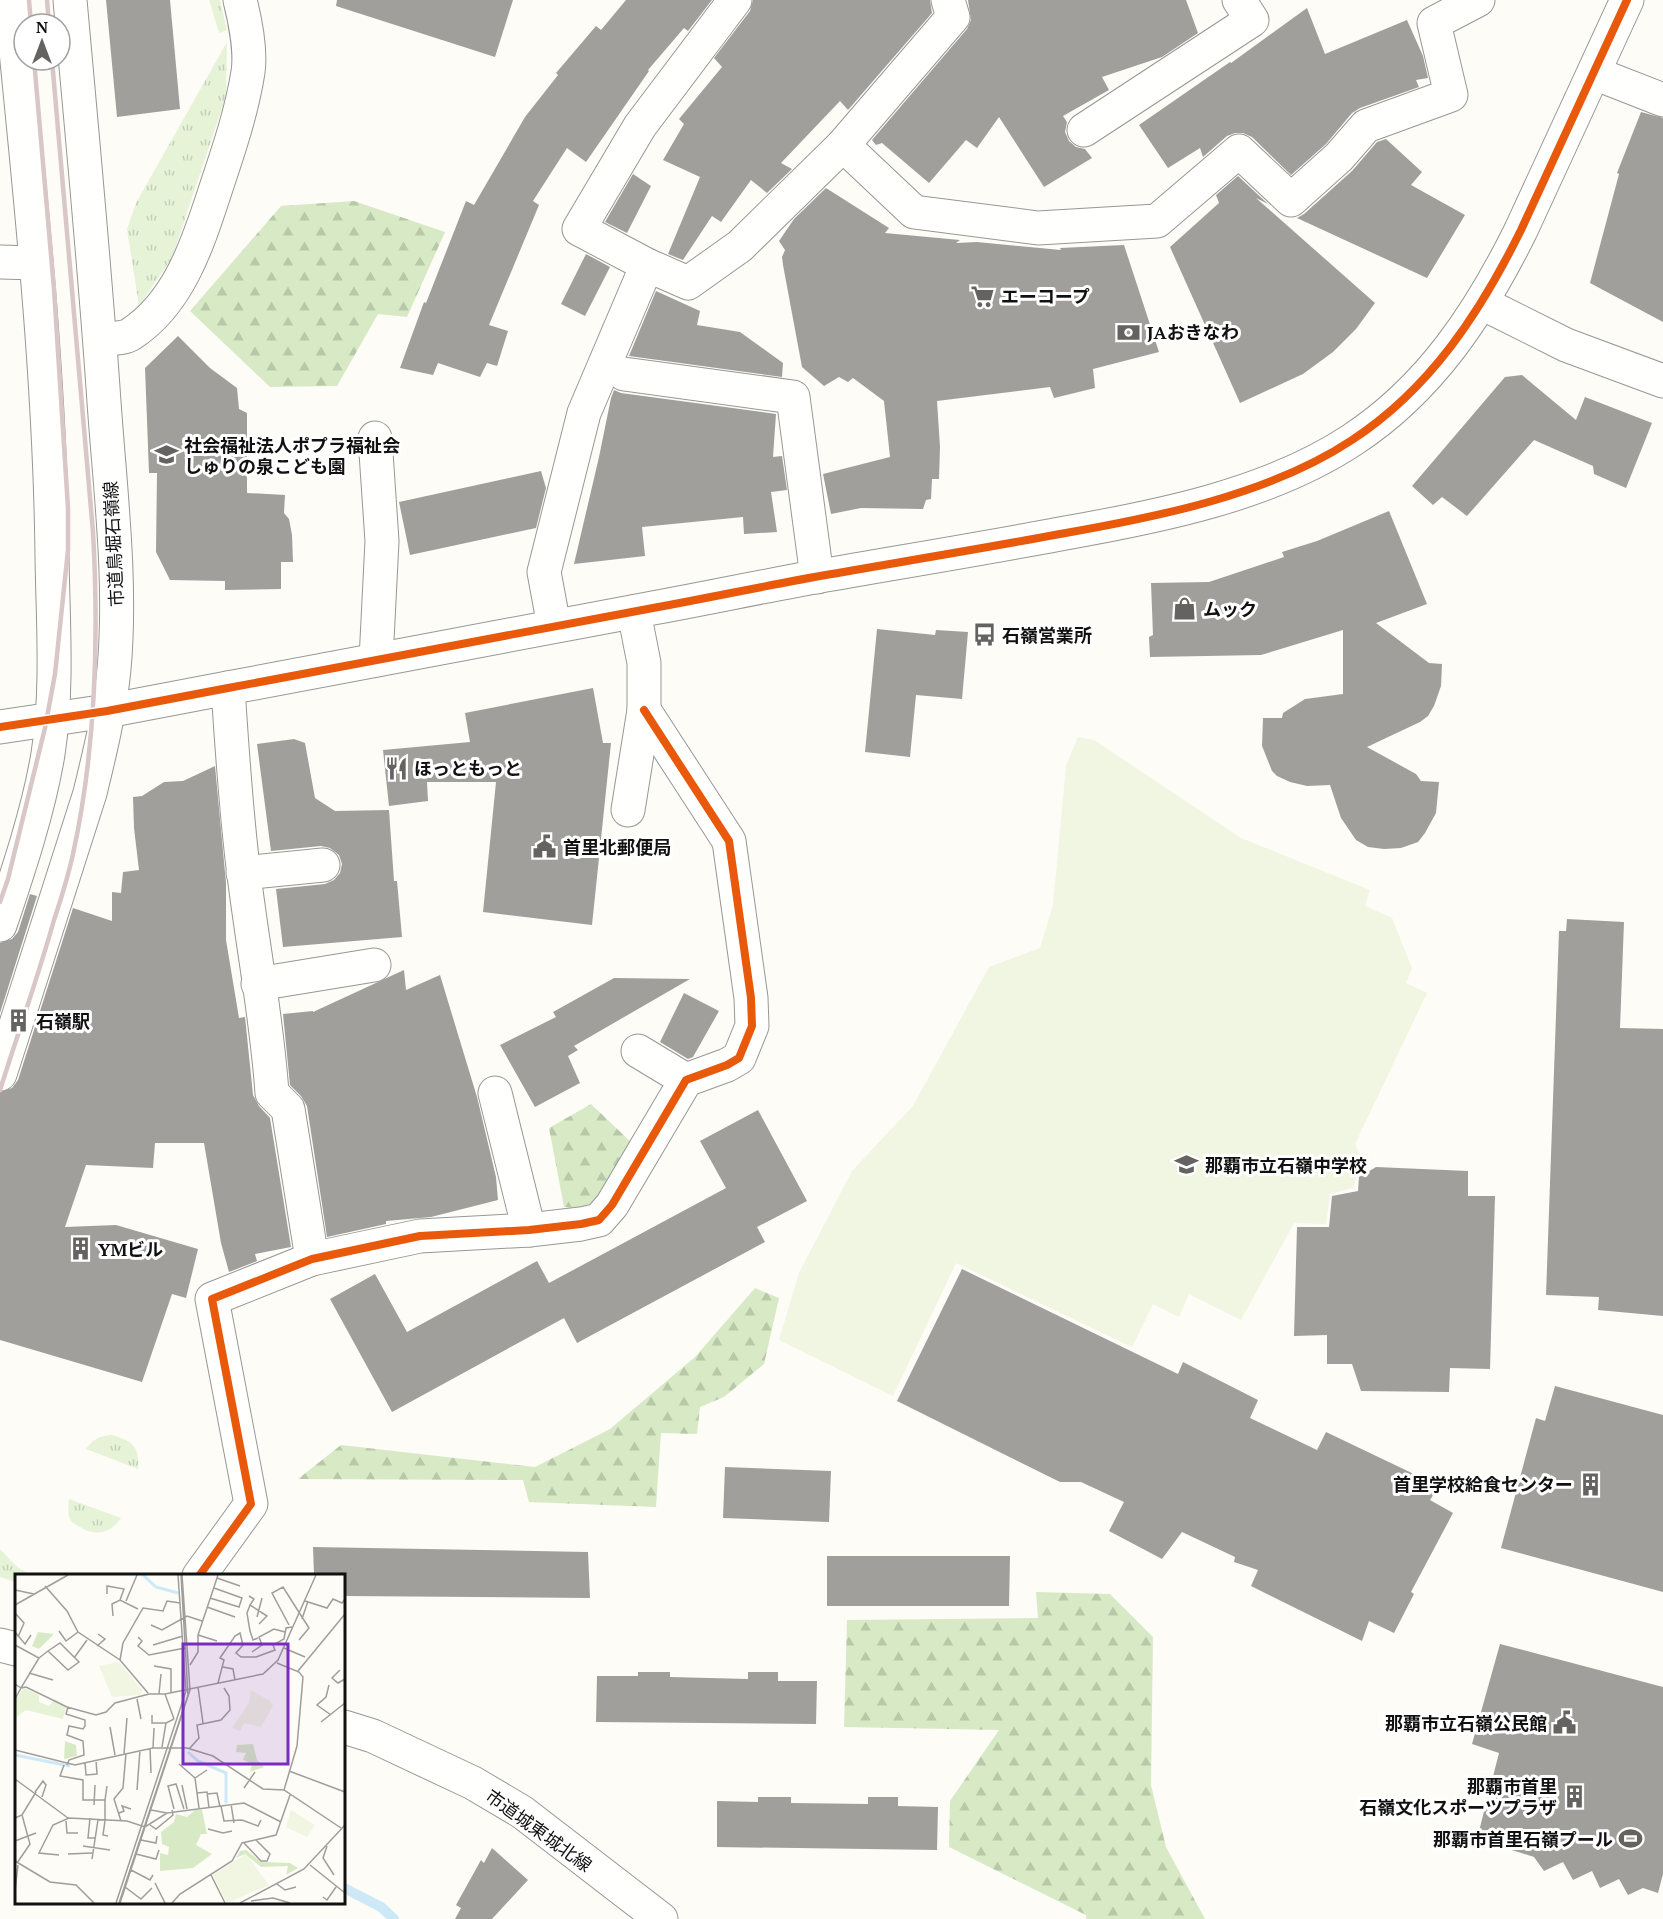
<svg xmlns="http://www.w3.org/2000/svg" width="1663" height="1919" font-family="'PT Serif','Noto Sans JP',serif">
	<defs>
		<pattern id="grass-tufts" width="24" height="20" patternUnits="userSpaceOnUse" patternTransform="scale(1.5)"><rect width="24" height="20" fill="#e7f3d7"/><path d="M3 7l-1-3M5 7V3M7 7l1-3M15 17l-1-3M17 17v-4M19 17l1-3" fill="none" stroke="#c5cfb8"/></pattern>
		<pattern id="forest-firs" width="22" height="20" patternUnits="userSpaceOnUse" patternTransform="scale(1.5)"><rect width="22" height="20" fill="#d8eac5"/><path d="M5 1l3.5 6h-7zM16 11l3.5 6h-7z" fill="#b8c8a8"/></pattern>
	</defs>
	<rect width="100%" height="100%" fill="#fdfcf7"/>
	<g fill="url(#grass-tufts)">
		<path d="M209 0H220L227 30 219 33Z"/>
		<path d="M227 42 226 96 172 258 139 306 127 229 136 203Z"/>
		<path d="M112 1435C132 1441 140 1446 138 1469L86 1449C93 1439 99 1436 112 1435Z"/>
		<path d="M69 1499 121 1518C111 1533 96 1537 80 1527 79 1527 73 1523 72 1522 67 1516 68 1507 69 1499Z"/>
		<path d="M0 1549C12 1561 16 1569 33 1575L16 1576V1582L0 1577Z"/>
	</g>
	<g fill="url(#forest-firs)">
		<path d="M354 201 445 232 407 317 378 314 337 386 270 387 190 311 281 206Z"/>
		<path d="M591 1104 634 1145 592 1209 564 1207 549 1128Z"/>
		<path d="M755 1288 779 1298 764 1364 724 1397 700 1407 697 1434 661 1433 656 1507 529 1502 523 1480 298 1479 341 1445 535 1467 610 1429 695 1357Z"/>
		<path d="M1036 1592 1110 1594 1153 1637 1151 1785 1166 1847 1205 1919H1086V1915L949 1847 950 1801 999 1730 844 1727 847 1620 1038 1618Z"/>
	</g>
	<path fill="#f0f6e1" d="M1078 737 1094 740 1241 838 1370 890 1365 906 1392 918 1412 968 1406 983 1427 993 1355 1144 1362 1160 1353 1188 1330 1194 1326 1224 1294 1223 1241 1320 1189 1294 1179 1317 1153 1304 1132 1347 956 1263 893 1396 779 1340 799 1273 852 1171 913 1106 989 967 1040 948 1053 905 1066 766Z"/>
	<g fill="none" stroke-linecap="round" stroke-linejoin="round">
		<path stroke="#cde8f7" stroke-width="10" d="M344 1888 381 1907 394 1919"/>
	</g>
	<g fill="#a19f9c">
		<path d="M106 0H170L180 109 117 117Z"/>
		<path d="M337 0H513L495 57 336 6Z"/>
		<path d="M626 0H712L688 31 684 28 648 70 649 71 586 162 567 148 533 201 539 205 489 325 508 331 497 366 487 363 480 377 438 363 433 375 400 368 424 302 426 303 466 201 474 205 525 117 558 75 556 73 596 26 601 30Z"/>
		<path d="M753 0H930L932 13 848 110 840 101 781 163 792 169 767 193 751 180 721 222 712 216 683 260 668 254 700 177 663 160 684 124 679 119 722 67 714 58 750 11Z"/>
		<path d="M968 0H1186L1198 33 1162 57 1102 77 1109 90 1063 116 1067 122 1065 132 1069 141 1076 147 1085 149 1092 158 1044 187 999 117 977 148 966 140 929 183 882 143 876 145 872 140 967 29 971 20Z"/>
		<path d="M1307 8 1325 54 1407 20 1423 56 1428 78 1416 80 1419 87 1360 108 1352 113 1326 144 1291 175 1252 137 1243 133H1235L1227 136 1203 157 1200 148 1168 168 1139 125 1230 62 1231 63Z"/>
		<path d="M1641 112 1663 118V322L1590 283 1619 174 1617 173Z"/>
		<path d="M1386 139 1422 172 1411 185 1465 215 1427 278 1297 218 1304 214 1352 171 1377 142Z"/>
		<path d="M633 174 651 186 627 233 605 222Z"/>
		<path d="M1238 176 1268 204 1256 198 1375 303 1356 329 1333 352 1303 374 1240 403 1170 247 1219 203 1216 195Z"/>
		<path d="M826 188 889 228 885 233 960 240 956 243 977 242 1061 250 1060 248 1124 245 1159 352 1093 369 1095 388 1054 398 1050 387 937 401 940 447 939 479H932L931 499 926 500 923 509 861 508 831 514 823 474 890 457 884 401 853 378 848 382 839 377 824 386 802 367 783 265 782 257 785 250 779 241 794 219Z"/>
		<path d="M586 254 610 267 585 316 561 304Z"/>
		<path d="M656 291 700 311 697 325 740 332 783 363 782 377 629 356Z"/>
		<path d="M178 336 210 368 237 388 239 409 247 413V493L285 495 284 513 289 519 292 535 293 562H281V589L225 590V581L170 580 156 552 157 473H149L145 368Z"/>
		<path d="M1522 375 1576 420 1585 397 1652 423 1626 488 1594 474 1593 466 1534 440 1467 516 1442 497 1433 505 1412 486 1505 377Z"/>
		<path d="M614 390 621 393 776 414 773 457 782 456 787 490 771 492 777 532 744 534 743 517 642 527 645 556 574 564 599 457 611 398Z"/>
		<path d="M541 471 546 488 536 528 410 555 399 502Z"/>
		<path d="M1389 511 1427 604 1376 623 1429 663 1442 664 1441 686 1434 706 1428 716 1420 722 1367 747 1416 774 1421 781 1439 782 1436 813 1425 833 1418 842 1401 848 1384 849 1368 847 1356 840 1341 818 1330 785 1307 786 1290 782 1277 776 1272 771 1262 746 1263 718H1282L1283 713 1305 699 1343 694V630L1261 655 1150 657 1149 637 1153 635 1151 583 1209 582 1284 557 1282 552 1317 541Z"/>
		<path d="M877 629 935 635 936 630 968 632 962 699 916 695 910 757 865 752Z"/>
		<path d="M593 688 603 743H611L592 925 483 912 496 782H427L428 801 389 806 383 750 470 742 465 713Z"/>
		<path d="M294 739 305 743 315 798 335 811 389 810 394 881H397L402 937 283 947 276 889 325 884 334 880 340 873 342 864 339 855 330 848 321 846 271 851 257 744Z"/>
		<path d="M215 766 226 883V940L239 1018 245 1017 253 1095 259 1106 270 1118 291 1247 255 1254 257 1261 229 1272 221 1243 204 1143H155L153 1168 86 1165 65 1227 116 1225 198 1249 186 1298 172 1294 142 1382 0 1340V1092L12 1088 18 1080 73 908 112 921V892L121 893 123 872 139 870 134 828 133 797 142 796 164 782 183 781Z"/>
		<path d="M30 894 37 896 0 1013V943L12 939 18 932Z"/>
		<path d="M1567 919 1624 922 1620 1028 1663 1029V1316L1598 1310 1599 1297 1546 1295 1559 931H1566Z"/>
		<path d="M404 970 406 990 440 975 477 1097 496 1177 498 1200 431 1217 386 1221V1224L327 1237 307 1106 301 1096 290 1085 283 1014 313 1011V1012Z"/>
		<path d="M614 978 690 979 574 1046 578 1050 568 1056 580 1083 535 1107 500 1045 556 1017 553 1012Z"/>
		<path d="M684 993 719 1011 693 1057 688 1059 660 1042Z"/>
		<path d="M758 1110 807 1201 757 1227 765 1242 577 1343 564 1318 392 1412 330 1299 375 1274 407 1332 537 1261 549 1283 726 1188 700 1141Z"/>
		<path d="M1376 1167 1468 1171V1196H1495L1490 1369 1450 1368 1449 1392 1361 1391 1352 1364H1327V1335L1294 1336 1297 1227H1329L1332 1196 1358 1191 1359 1177Z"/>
		<path d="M962 1269 1178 1374 1183 1362 1258 1400 1250 1418 1317 1450 1326 1432 1439 1486 1430 1500 1453 1513 1411 1592 1414 1594 1394 1633 1369 1621 1362 1641 1251 1586 1258 1570 1234 1562 1235 1557 1182 1532 1162 1559 1109 1531 1124 1502 1081 1482H1060L897 1401Z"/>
		<path d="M1555 1386 1663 1415V1592L1501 1548 1536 1418 1545 1421Z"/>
		<path d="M725 1467 831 1471 829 1522 723 1518Z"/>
		<path d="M313 1547 588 1552 590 1598 344 1596V1575H314Z"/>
		<path d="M827 1556H1010L1009 1606H827Z"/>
		<path d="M1500 1644 1663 1687V1874L1658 1893 1643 1888 1628 1895 1619 1879 1600 1888 1592 1871 1573 1880 1563 1862 1544 1871 1534 1857 1477 1839 1499 1753 1472 1744Z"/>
		<path d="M638 1672H670V1677L748 1679V1672H778V1681H817L816 1724 596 1722 597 1676H638Z"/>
		<path d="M758 1797H791V1803L868 1804V1797H898V1806L938 1807 937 1850 717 1847V1801L758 1802Z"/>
		<path d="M492 1848 528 1880 492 1919H455L461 1908 456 1905 481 1860 484 1863Z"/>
	</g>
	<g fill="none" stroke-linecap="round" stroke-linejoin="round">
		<defs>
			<g id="minor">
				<path d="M948 0 953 17 843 145 914 212 1038 228 1157 221 1239 151 1291 200 1339 157 1366 126 1451 95 1434 23 1478 0"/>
				<path d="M1594 73 1663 100"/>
				<path d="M1084 130 1252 20 1239 0"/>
				<path d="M0 262 36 263"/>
				<path d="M647 265 688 283 740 246 843 145"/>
				<path d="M1482 303 1566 345 1663 381"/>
				<path d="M100 340C109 338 124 339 131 334 182 301 200 236 218 182 230 146 242 110 248 72 251 52 245 20 240 0"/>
				<path d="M624 374 793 397 817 577"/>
				<path d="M375 438 382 541 376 660"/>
				<path d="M554 626 544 572 584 413 647 265 579 229 640 126 735 0"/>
				<path d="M228 688C232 750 236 813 244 875 253 948 267 1020 272 1093L288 1109 312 1259"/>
				<path d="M0 727 107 711 228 688C364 662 501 637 637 611 698 600 759 587 820 576 900 562 980 549 1060 534 1157 517 1269 495 1352 440 1430 389 1480 313 1521 230L1627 0"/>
				<path d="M628 810 644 710V663L634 612"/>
				<path d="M243 873 323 865"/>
				<path d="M0 925C18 872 39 809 48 754 58 689 53 622 52 557 50 371 29 185 11 0"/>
				<path d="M258 984 374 965"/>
				<path d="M638 1051 686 1080"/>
				<path d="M0 1074 90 793C100 752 110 711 114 669 122 582 110 488 104 402 95 268 82 134 70 0"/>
				<path d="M495 1093 529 1230"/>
				<path d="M199 1576 251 1504 212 1299 312 1259 420 1236 529 1230 581 1224 599 1220 612 1205 686 1080 727 1065 739 1058 752 1026 751 998 729 841 644 710"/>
				<path d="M0 1645 16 1649"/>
				<path d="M344 1727 373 1736 473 1783 522 1812 661 1919"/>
			</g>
		</defs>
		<use href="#minor" stroke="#979795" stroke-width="35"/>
		<use href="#minor" stroke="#fffffe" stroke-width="33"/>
		<g stroke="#d9c6c7" stroke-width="4.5">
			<path d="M29 0 31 24"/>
			<path d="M47 0 49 24"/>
			<path d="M0 902 8 879 45 728 55 674 68 550V508L54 289 34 60"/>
			<path d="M0 1090C18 1033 38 977 54 920 61 899 68 877 73 854 96 749 99 639 93 532L52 60"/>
		</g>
		<defs>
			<g id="cycleway">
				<path d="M0 727 107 711 228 688C364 662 501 637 637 611 698 600 759 587 820 576 900 562 980 549 1060 534 1157 517 1269 495 1352 440 1430 389 1480 313 1521 230L1627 0"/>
				<path d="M199 1576 251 1504 212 1299 312 1259 420 1236 529 1230 581 1224 599 1220 612 1205 686 1080 727 1065 739 1058 752 1026 751 998 729 841 644 710"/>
			</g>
		</defs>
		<use href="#cycleway" stroke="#fff" stroke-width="11"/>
		<use href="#cycleway" stroke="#e8590c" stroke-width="8"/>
	</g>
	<defs>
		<symbol id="supermarket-bare" viewBox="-9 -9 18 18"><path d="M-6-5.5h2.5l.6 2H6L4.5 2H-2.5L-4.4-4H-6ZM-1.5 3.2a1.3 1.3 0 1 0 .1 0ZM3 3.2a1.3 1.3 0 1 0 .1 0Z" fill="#646362" stroke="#fff" stroke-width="2.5" paint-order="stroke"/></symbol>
		<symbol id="bank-bare" viewBox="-9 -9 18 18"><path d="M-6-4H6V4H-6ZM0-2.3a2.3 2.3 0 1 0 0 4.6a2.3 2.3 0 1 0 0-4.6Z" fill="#646362" stroke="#fff" stroke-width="2.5" paint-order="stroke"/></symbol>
		<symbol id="school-bare" viewBox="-9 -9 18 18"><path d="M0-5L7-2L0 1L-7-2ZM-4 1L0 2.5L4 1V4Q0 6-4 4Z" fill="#646362" stroke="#fff" stroke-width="2.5" paint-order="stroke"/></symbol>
		<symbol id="shop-bare" viewBox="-9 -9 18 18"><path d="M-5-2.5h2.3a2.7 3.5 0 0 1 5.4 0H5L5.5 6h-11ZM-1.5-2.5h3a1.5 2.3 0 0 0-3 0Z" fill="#646362" stroke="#fff" stroke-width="2.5" paint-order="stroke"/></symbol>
		<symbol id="bus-bare" viewBox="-9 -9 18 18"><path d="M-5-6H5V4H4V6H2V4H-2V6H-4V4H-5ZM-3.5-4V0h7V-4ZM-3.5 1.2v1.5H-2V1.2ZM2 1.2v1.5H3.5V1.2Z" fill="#646362" stroke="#fff" stroke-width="2.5" paint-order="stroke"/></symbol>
		<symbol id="restaurant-bare" viewBox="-9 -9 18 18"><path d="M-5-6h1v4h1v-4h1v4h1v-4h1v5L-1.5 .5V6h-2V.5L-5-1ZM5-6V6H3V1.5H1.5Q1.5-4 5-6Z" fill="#646362" stroke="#fff" stroke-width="2.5" paint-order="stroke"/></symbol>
		<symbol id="civic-bare" viewBox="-9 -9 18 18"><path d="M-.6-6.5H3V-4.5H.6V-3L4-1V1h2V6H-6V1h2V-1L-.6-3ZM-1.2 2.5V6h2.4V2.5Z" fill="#646362" stroke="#fff" stroke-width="2.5" paint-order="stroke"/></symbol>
		<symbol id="building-bare" viewBox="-9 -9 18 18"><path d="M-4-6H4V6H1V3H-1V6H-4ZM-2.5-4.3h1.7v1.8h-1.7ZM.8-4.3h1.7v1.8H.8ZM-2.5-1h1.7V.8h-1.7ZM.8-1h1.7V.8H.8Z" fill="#646362" stroke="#fff" stroke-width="2.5" paint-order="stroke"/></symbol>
		<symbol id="stadium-bare" viewBox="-9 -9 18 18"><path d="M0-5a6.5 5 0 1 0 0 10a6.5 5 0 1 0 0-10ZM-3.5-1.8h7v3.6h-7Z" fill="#646362" stroke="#fff" stroke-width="2.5" paint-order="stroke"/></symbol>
	</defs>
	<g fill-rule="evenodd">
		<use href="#supermarket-bare" x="966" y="280" width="33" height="33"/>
		<use href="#bank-bare" x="1112" y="316" width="33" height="33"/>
		<use href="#school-bare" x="150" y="438" width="33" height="33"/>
		<use href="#shop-bare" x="1168" y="592" width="33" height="33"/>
		<use href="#bus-bare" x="968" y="618" width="33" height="33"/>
		<use href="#restaurant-bare" x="380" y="752" width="33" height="33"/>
		<use href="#civic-bare" x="528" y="830" width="33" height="33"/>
		<use href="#building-bare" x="2" y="1004" width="33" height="33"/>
		<use href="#school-bare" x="1170" y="1148" width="33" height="33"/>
		<use href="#building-bare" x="64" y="1232" width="33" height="33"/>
		<use href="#building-bare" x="1574" y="1468" width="33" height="33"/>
		<use href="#civic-bare" x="1548" y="1706" width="33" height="33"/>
		<use href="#building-bare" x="1558" y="1780" width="33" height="33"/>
		<use href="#stadium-bare" x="1614" y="1822" width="33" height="33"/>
	</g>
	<g text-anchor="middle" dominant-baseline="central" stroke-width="6" stroke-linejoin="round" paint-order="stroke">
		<g font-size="18" font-weight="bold" fill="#111" stroke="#fff" text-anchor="start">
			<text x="1001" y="296">エーコープ</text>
			<text x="1147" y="332">JAおきなわ</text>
			<text x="184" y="445">社会福祉法人ポプラ福祉会<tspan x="184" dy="21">しゅりの泉こども園</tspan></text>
			<text x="1203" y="609">ムック</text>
			<text x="1002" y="635">石嶺営業所</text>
			<text x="414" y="768">ほっともっと</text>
			<text x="563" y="847">首里北郵便局</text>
			<text x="36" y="1021">石嶺駅</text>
			<text x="1205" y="1165">那覇市立石嶺中学校</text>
			<text x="98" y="1249">YMビル</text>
			<text x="1573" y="1484" text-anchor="end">首里学校給食センター</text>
			<text x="1547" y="1723" text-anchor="end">那覇市立石嶺公民館</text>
			<text x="1557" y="1786" text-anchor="end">那覇市首里<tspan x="1557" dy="21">石嶺文化スポーツプラザ</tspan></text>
			<text x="1613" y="1839" text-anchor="end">那覇市首里石嶺プール</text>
		</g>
		<g font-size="18" fill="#111" stroke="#fff">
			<text transform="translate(113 544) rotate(-93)">市道鳥堀石嶺線</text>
			<text transform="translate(539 1830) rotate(36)">市道城東城北線</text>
		</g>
	</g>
	<g transform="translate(15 1574)">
		<rect width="330" height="330" fill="#fdfcf7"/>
		<path d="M23 58 39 60 24 75 17 72ZM50 167 61 171 62 182 49 185ZM238 170 242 186 249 193 235 198 237 190 228 186 231 179 221 178 222 171ZM180 236H187L192 260H186L181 271 197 280 178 294 145 297V279L153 281 154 273 147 270 146 258 159 248 161 240 172 243ZM231 276 246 288 275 289 283 294 271 301 273 292 246 293 230 280 221 284 225 277Z" fill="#d8eac5"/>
		<path d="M9 114 24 121V128L34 132 40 125 51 133 48 145 11 136 0 144V126Z" fill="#e7f3d7"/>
		<path d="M104 88 127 116 125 121 97 123 84 92ZM236 116 254 126 258 132 246 153 229 149 225 157 217 154 234 129ZM276 236 300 251 292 263 271 253ZM231 280 254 311 212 329 198 301Z" fill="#f0f6e1"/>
		<path fill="none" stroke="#cde8f7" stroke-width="3" d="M128 1 141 13 163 19M173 178 183 187 211 199V229M0 181 55 192"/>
		<path fill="none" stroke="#9f9e9b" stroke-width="1.5" d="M202 4 225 12M30 12 52 37 63 58 105 86 133 119M0 16 19 20M92 20V12L109 15 105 26M234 22 239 25 235 31 252 42 244 50M195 24 224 33 227 24 199 14M111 27 122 1M290 27 312 34 318 25 327 29 330 25M0 31 53 1M235 31 232 39 235 57 238 66 243 64M192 33 220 43M0 39 9 49 3 63M98 42 97 30 105 26 123 35M242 43 247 24M287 45 293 27M136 51 147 56 172 42 187 47M274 51 257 19 268 13 294 54 284 66M44 57 51 67 63 58M0 58 10 70 16 61M183 61 202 67M123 63 127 67 123 72 134 81 170 74M0 71 24 84 6 114 0 110M138 71 168 62M82 72 90 65 83 60M269 74 290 83M237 78 247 71 244 63 259 55 270 58M24 84 33 77 45 69 64 88 53 96 33 77M59 84 72 66M105 86 108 69 128 34 148 37 152 27 165 29M262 89 284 98 288 103 282 172 269 216M175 91 183 78V61L203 1M139 92 156 95V118M208 93 218 95 220 106M325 96 317 104 323 109 330 105M283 97 330 40M14 99 38 106M203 109 209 86 205 84 220 62 225 59 228 71 221 79 226 83H241L260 76 258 71 269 65 271 54 277 53M314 111 311 123 302 131 316 141M183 113 188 149M144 120 146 100M150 120 159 145M0 125 6 114 11 113 52 133 81 141 91 138 100 129 134 120H150L248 100 263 86 301 1M122 125 126 145M137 141V149H151M306 148 330 129M95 153 100 181M147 173 151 149 159 145M135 174 136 199M138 174 139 154M174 175 184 164 182 151 206 146 215 136 214 122 209 114M0 176 60 191 138 174H172L198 182 248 215 269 216 326 254M109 180 112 144M70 189 71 201 82 200 81 186M164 190 180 204M49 191 45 202 68 206V226H90L92 212M52 191 54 186 69 181 68 167 52 161 54 152 68 155 70 152V146L51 140 53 133M274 197 330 218M0 205 53 244M167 211 172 235M229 214 240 198M122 216 125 176M20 218 28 207 31 211 27 223M182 219 192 218 194 234M192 220 202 219 205 233M216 230 219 249M79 231 80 211M206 232 209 247 227 246 243 252 246 246M184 234 180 204 192 196M159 235 153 212 161 210 169 235M136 236 152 239 229 229 266 248M104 239 109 237 107 232 116 235M0 244 7 241 21 218M75 244 73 264H80M51 247 52 259H63M90 247V226M90 247 88 261 93 262M106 247 99 225 108 214 111 179M135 251 141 255 158 241 157 236M193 255 208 259 217 257M126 266 141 269 142 262M0 267 21 259M229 269 246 287H252L255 280 241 266M68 272 95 276M312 272 308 284 319 301M53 280 77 279M121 280 141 285 144 276M44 281 24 279 38 251 54 244 112 247 130 253 152 239M77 285 83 246M0 287 35 308 61 311 79 329M2 289 15 270 7 241M295 291 330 319M116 296 135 306 138 301M196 301 210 329M140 309 150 329M262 310 270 316 281 313M110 313 126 325 137 314M0 316 3 291M308 323 312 326 321 313M236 327 258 324 275 329M101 329 171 117 163 1M104 329 173 121 166 1M105 329 175 116 167 1M157 329 165 320 217 287 227 269 261 261 275 221M225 329 289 295 330 251"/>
		<path fill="#7b2cbf" fill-opacity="0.15" stroke="#7b2cbf" stroke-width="3" d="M168 70H273V190H168Z"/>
		<rect width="330" height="330" fill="none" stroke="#111" stroke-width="3"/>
	</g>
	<g transform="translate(42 42)"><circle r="28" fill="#ffffff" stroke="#a0a0a0" stroke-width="1.5"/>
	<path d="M0-4.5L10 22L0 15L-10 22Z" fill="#646362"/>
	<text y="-9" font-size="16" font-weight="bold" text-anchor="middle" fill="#111111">N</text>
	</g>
</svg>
